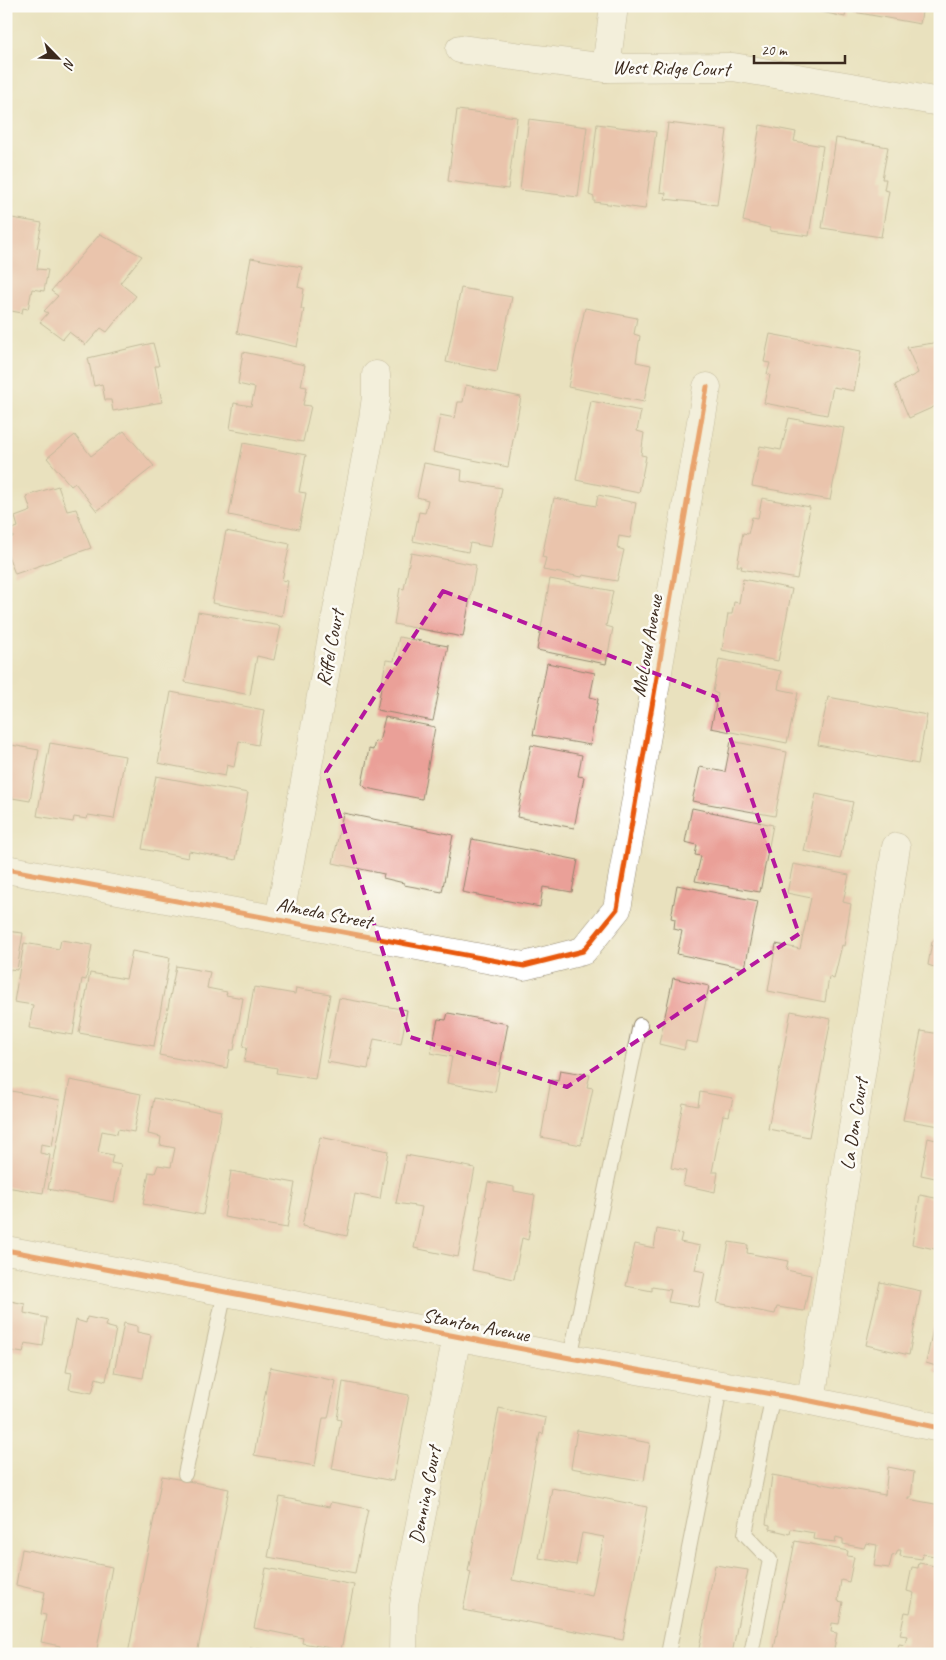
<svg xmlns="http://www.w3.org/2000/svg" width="946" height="1660" font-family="Caveat,sans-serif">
	<rect width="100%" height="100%" fill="#fdfcf7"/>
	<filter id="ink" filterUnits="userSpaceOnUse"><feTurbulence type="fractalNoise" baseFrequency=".02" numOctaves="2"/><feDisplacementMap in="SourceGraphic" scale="10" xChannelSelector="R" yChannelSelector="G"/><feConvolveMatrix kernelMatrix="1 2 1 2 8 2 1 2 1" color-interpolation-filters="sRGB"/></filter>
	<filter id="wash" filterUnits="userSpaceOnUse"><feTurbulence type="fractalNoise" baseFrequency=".0096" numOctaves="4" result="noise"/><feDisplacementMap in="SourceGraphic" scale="20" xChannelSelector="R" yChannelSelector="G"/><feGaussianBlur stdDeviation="1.12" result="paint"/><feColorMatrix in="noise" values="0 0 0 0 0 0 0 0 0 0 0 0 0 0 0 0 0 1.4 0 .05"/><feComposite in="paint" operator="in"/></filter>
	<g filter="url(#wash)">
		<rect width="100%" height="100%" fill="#e9e1be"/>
		<g id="blocks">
			<g fill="#eaa098">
				<path d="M793 6H847L845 17Z"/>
				<path d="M855 6H923L920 24 854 12Z"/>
				<path d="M457 110 517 117 508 189 448 181Z"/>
				<path d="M529 119 587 127 578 197 520 190Z"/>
				<path d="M668 123 727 130 717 205 665 199 666 193 660 192Z"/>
				<path d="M597 124 656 132 645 209 594 202V197L589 195Z"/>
				<path d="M760 125 796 132 794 141 823 146 809 236 770 231V228L743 221Z"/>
				<path d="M836 138 888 147 882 179H886L884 190 889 191 881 237 822 228Z"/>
				<path d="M6 217 42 223 37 248 40 249 37 269 48 270 44 291 32 289 28 309 23 308 22 313 6 310Z"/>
				<path d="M100 234 142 256 120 283 136 296 107 332 101 328 86 345 69 332 63 339 40 322 48 313 44 311 58 296 51 291Z"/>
				<path d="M251 258 302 267 298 287 304 289 301 309H304L297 347 237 333Z"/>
				<path d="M461 288 512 297 497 372 446 362Z"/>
				<path d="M585 308 637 318 634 334 640 336 636 362 651 365 644 402 568 387Z"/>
				<path d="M770 334 861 351 854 391 833 387 827 415 764 403 770 375 767 374 770 363 764 362Z"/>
				<path d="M940 342V413L936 406 909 418 895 385 918 373 907 347Z"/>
				<path d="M153 343 159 366H155L162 402 113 411 111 400H105L102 384 94 386 88 358Z"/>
				<path d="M243 352 305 365 301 386 307 387 303 405 311 406 303 442 230 429 234 403 251 406 255 388 238 384Z"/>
				<path d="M466 385 521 397 508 467 433 452 440 415 455 418 458 402H463Z"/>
				<path d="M591 401 641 411 637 431 644 433 641 455 646 456 639 493 576 480Z"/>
				<path d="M789 418 844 428 830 500 752 486 760 446 781 450Z"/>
				<path d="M124 431 154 466 97 511 75 483 71 486 47 458 75 435 91 456Z"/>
				<path d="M243 443 306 455 299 492 306 493 299 529 229 515Z"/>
				<path d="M424 463 462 470 461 481 502 488 491 547 470 543 468 552 413 541 419 512 425 513 428 500 417 497Z"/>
				<path d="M58 486 67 511 76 509 91 548 15 574 6 550V539L13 537 10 530 18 527 15 517 31 511 26 496Z"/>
				<path d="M598 495 636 503 630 538 619 536 617 548 624 550 617 581 583 575 582 577 543 570 546 558 542 557 554 498 596 506Z"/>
				<path d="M762 498 810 507 797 579 741 569 742 566H737L743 533 748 534 752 517 758 518Z"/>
				<path d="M226 531 290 544 282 580 288 581 282 616 212 603Z"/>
				<path d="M411 553 476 565 463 637 394 624 400 588 404 589Z"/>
				<path d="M550 579 613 591 606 626 613 628 606 664 537 650Z"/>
				<path d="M743 579 792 589 778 661 722 650 728 614H732L734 602 739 603Z"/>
				<path d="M198 612 281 626 274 660 257 656 250 695 185 682Z"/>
				<path d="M399 637 448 646 433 721 377 710 386 660 394 661Z"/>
				<path d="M719 659 781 671 778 689 798 693 787 743 711 728 718 694 713 692Z"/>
				<path d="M547 663 595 673 590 697 598 699 590 745 533 735Z"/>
				<path d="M171 692 264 710 258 745 239 741 234 767 227 765 225 776 158 763Z"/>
				<path d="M828 697 927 715 918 764 818 745Z"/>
				<path d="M385 717 435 727 422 799 366 788 362 784 369 749 373 750 375 741 379 742Z"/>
				<path d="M731 741 787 752 775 816 692 801 700 767 725 772Z"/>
				<path d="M50 743 125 756 114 819 88 815 87 819 74 817 73 822 37 816Z"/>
				<path d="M6 744 39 750 30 801 6 797Z"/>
				<path d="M531 745 582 755 578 776 584 777 574 828 517 817Z"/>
				<path d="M156 776 248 793 236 860 189 851 188 858 142 849Z"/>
				<path d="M816 794 853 802 840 859 804 851Z"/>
				<path d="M692 808 773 825 760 892 695 881 701 856 695 855 697 845 685 842Z"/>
				<path d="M343 813 453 835 442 892 404 885V883L383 878 384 874 333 863Z"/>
				<path d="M472 839 578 860 572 892 543 887 540 907 462 892Z"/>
				<path d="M793 864 849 875 843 902 851 904 844 946 842 945 834 979 829 977 825 1002 768 991 776 944 800 949 811 898 787 893Z"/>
				<path d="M677 885 758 901 745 968 677 954 682 931 674 929 675 919 671 918Z"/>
				<path d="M939 930H940V969L928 965 932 942 938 935Z"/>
				<path d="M6 931 23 933 17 970 10 969 7 987Z"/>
				<path d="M61 940 92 945 86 980 82 979 73 1035 29 1028 33 1005 14 1002 24 943 59 949Z"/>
				<path d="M132 951 170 958 154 1046 79 1033 90 973 126 979Z"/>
				<path d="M176 966 210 972 207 988 227 992 226 995 243 998 234 1050H230L227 1068 159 1055Z"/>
				<path d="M673 978 709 986 697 1043 686 1041 684 1050 659 1044Z"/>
				<path d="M254 987 295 994 296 988 330 994 315 1079 276 1073 277 1068 244 1062 247 1047H243Z"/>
				<path d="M339 998 407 1010 401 1044 374 1039 368 1069 327 1062Z"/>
				<path d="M791 1011 831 1019 809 1137 768 1129Z"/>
				<path d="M448 1013 508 1024 495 1092 447 1083 452 1057 431 1053 438 1019 446 1020Z"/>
				<path d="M921 1031 940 1034V1126L903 1120Z"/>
				<path d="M560 1070 590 1075 587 1087 593 1088 581 1145 541 1137 551 1080 558 1081Z"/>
				<path d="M70 1080 141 1094 134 1132 118 1129 117 1134 102 1131 98 1152 113 1155 111 1163 121 1165 114 1202 48 1189Z"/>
				<path d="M6 1090 60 1100 52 1146 41 1144 40 1153 50 1155 43 1193 6 1187Z"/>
				<path d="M700 1092 733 1098 729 1116 723 1115 712 1172H718L715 1192 683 1185 686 1171 671 1168 683 1103 698 1106Z"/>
				<path d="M154 1098 222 1111 203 1215 143 1204 149 1172 155 1173 158 1165 171 1167 175 1148 160 1145 161 1137 148 1134Z"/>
				<path d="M320 1137 388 1151 380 1199 355 1194 347 1236 302 1226Z"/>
				<path d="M928 1138 940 1141V1179L921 1175Z"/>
				<path d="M406 1155 475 1168 458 1257 414 1248 422 1207 396 1203Z"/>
				<path d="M231 1171 295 1183 287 1228 224 1217Z"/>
				<path d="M488 1182 514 1187V1191L535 1195 528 1240 522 1238 514 1279 472 1270Z"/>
				<path d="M920 1195 940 1199 939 1250 912 1244Z"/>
				<path d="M657 1229 682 1234 680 1242 700 1246 695 1270 705 1272 698 1307 668 1302 671 1290 652 1287V1291L626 1286 635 1244 654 1248Z"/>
				<path d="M729 1242 748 1245 747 1253 788 1261 786 1270 811 1275 804 1311 777 1307 775 1314 717 1303Z"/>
				<path d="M880 1282 921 1291 909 1355 866 1345Z"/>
				<path d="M6 1300 25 1304 24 1313 47 1318 43 1346 25 1343 23 1353 6 1350Z"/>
				<path d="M936 1314 940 1315V1374L934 1372 936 1366 926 1363Z"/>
				<path d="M87 1317 107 1321 105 1326 116 1329 106 1381 96 1378 92 1393 69 1389 72 1373 66 1372 76 1320 86 1323Z"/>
				<path d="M124 1323 137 1326V1332L151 1335 143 1378 114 1373Z"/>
				<path d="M270 1367 336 1381 328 1418H323L315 1466 254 1455Z"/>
				<path d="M343 1382 409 1395 393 1481 332 1469 341 1420 337 1419Z"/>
				<path d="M499 1408 546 1418 543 1434 540 1433 512 1580 592 1596 604 1537 582 1533 576 1565 539 1558 552 1488 647 1507 623 1640 463 1610 471 1572 468 1571Z"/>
				<path d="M577 1430 650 1443 644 1481 571 1468Z"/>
				<path d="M888 1467 914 1472 911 1497H908V1499L940 1505V1557L923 1554 922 1559 900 1556 901 1550H898L896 1555 892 1556 889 1568 874 1566 877 1545 866 1543 864 1548 843 1544V1539L836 1537 835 1542 813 1539 814 1533 791 1529 790 1534 770 1529V1525L766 1524 772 1475 885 1495Z"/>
				<path d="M162 1476 229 1489 197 1654H128Z"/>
				<path d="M280 1497 329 1507 331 1502 368 1509 355 1573 268 1557Z"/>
				<path d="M795 1541 848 1551 847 1556 854 1557 849 1582 841 1580 838 1601 843 1602 839 1624 832 1623 831 1632 837 1633 833 1654H773Z"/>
				<path d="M22 1549 112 1567 96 1654H58L60 1646 41 1642 46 1615 41 1614 45 1592 16 1585Z"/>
				<path d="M919 1563 940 1567V1654H896L899 1644 905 1645 907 1636 900 1635 905 1612 910 1613 914 1593 907 1591 912 1567 918 1568Z"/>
				<path d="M715 1565 748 1570 732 1654H698Z"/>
				<path d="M266 1568 354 1585 341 1650 302 1643 303 1638 254 1628Z"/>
				<path d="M251 1647 282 1653V1654H250Z"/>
			</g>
		</g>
	</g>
	<g filter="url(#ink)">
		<use href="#blocks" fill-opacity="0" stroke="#92866e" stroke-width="1"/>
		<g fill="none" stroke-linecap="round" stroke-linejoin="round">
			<defs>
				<g id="service">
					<path d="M570 1358 640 1025"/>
					<path d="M185 1474 225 1292"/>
					<path d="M668 1654 712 1433 720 1385"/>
					<path d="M751 1654 770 1560 745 1534 773 1394"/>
				</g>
				<g id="minor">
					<path d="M460 49 606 68 733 67 940 102"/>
					<path d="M606 68 614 6"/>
					<path d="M6 869 524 966 583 951 617 909 707 387"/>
					<path d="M279 920 373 419 376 397V375"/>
					<path d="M811 1401 896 847"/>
					<path d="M403 1654 404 1604 457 1336"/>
				</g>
				<path id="tertiary" d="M6 1250 570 1358 811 1401 940 1428"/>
			</defs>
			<use href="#service" stroke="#92866e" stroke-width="16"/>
			<use href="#minor" stroke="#92866e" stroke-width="29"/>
			<use href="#tertiary" stroke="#92866e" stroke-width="29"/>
			<use href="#service" stroke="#fff" stroke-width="14"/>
			<use href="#minor" stroke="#fff" stroke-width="28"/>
			<use href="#tertiary" stroke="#fff" stroke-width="28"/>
			<defs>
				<g id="cycleway">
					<path d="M6 869 524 966 583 951 617 909 707 387"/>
					<path d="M6 1250 570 1358 811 1401 940 1428"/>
				</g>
			</defs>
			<use href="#cycleway" stroke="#fdfcf7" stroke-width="8"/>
			<use href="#cycleway" stroke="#e8590c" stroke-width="5"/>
		</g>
	</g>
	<path d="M0 0H946V1660H0ZM443 591 716 697 799 934 567 1087 410 1037 326 772Z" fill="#e9e1be" fill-opacity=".55" fill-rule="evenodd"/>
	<path fill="none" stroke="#b5179e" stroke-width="4" stroke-dasharray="10 6" stroke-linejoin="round" d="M443 591 716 697 799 934 567 1087 410 1037 326 772Z"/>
	<g text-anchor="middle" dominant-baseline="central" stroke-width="5" stroke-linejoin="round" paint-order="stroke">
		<g font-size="20" fill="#3b2a1e" stroke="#fdfcf7">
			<text transform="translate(671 68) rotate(1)">West Ridge Court</text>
			<text transform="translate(647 646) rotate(-80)">McLoud Avenue</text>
			<text transform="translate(330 648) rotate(-79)">Riffel Court</text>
			<text transform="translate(324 913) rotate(11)">Almeda Street</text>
			<text transform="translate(854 1124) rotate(-81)">La Don Court</text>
			<text transform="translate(476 1325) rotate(11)">Stanton Avenue</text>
			<text transform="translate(425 1495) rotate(-79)">Denning Court</text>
		</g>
	</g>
	<rect width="946" height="1660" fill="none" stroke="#fdfcf7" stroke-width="25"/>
	<g transform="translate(58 58) rotate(114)" stroke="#fdfcf7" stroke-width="4" paint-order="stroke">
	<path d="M0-4L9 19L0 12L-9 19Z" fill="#3b2a1e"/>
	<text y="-8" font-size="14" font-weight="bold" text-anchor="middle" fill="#3b2a1e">N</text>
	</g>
	<path d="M754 55v8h91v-8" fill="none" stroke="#3b2a1e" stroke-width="2.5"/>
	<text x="761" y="55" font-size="15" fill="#3b2a1e" stroke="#fdfcf7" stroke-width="4" paint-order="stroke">20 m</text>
</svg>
